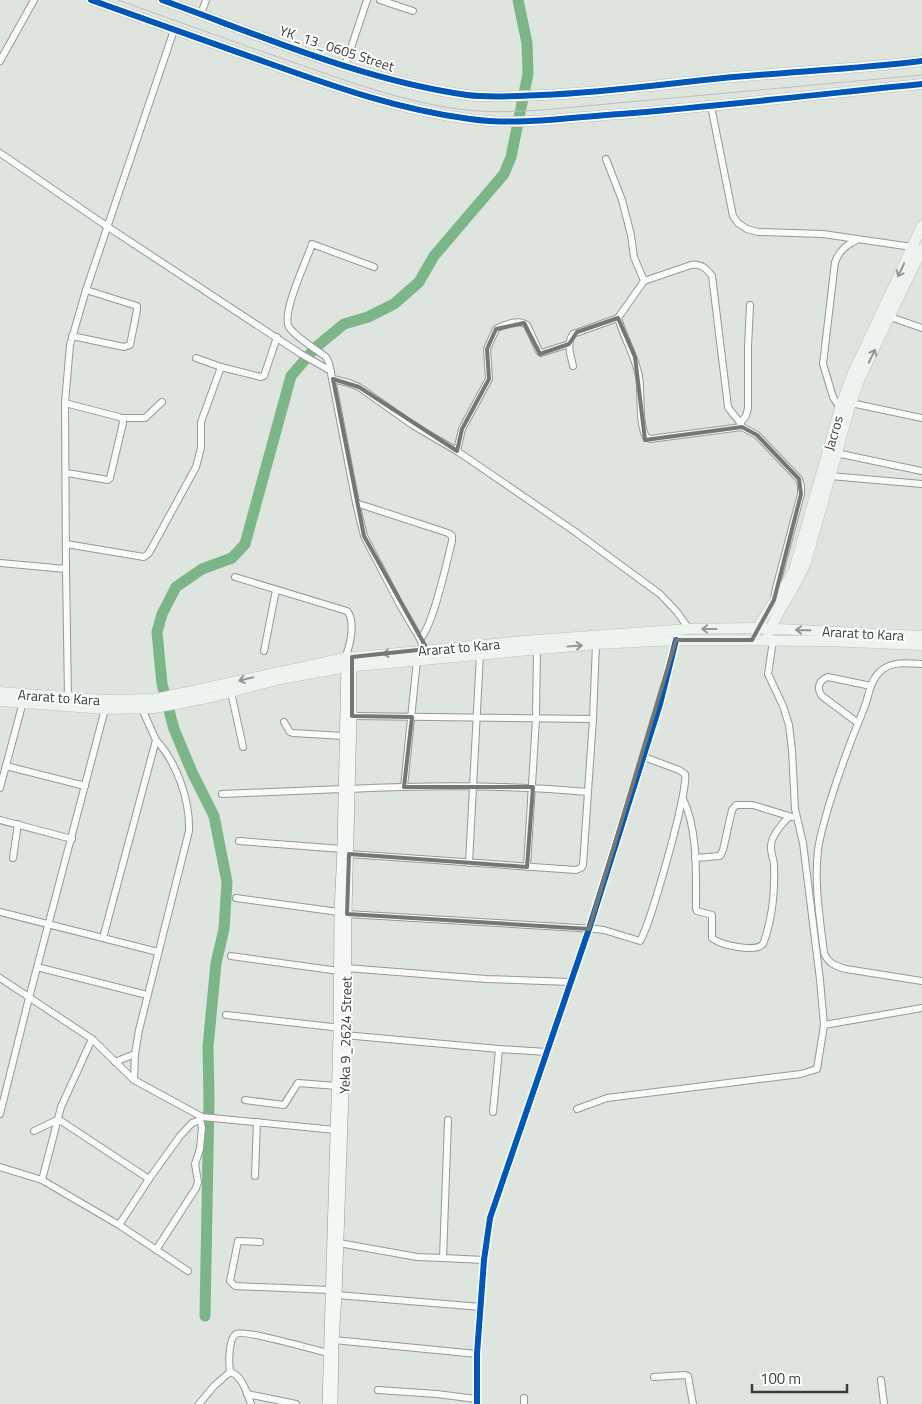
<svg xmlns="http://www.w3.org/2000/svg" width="922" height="1404" font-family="'Titillium Web',sans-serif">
	<rect width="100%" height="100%" fill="#dee5df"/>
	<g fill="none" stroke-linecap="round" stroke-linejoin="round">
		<path stroke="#7bb588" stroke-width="11" d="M205 1316 209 1100 208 1047 216 963 224 929 227 882 214 816 192 772 174 729 162 684 157 632 162 614 176 587 202 569 232 558 245 544 291 376 316 347 344 324 368 317 394 304 419 282 434 256 504 174 511 157 528 74 527 43 518 0"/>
		<defs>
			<g id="street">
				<path d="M380 0 413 11"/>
				<path d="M201 14 206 0"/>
				<path d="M0 61 34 0"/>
				<path d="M345 66 367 0"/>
				<path d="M711 106 733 216 738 223 747 229 758 232 823 234 912 247"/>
				<path d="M0 153 108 227 301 354 331 371"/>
				<path d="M606 159 622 200 631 235 634 257 644 281 618 318C624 338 635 356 639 376 642 394 638 422 646 437L650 439 742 427 757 435 799 479 801 486V494L776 588 774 599"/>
				<path d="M374 267 312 244C307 260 281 313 289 327 295 337 316 349 326 357L329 363 356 503 364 536 400 605 420 639 424 650"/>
				<path d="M644 281 691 265C702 264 706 268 712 276L728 407C732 414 740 420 742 427"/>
				<path d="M890 317 922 328"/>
				<path d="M72 336 124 347 130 345 137 310V306L86 290"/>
				<path d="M196 358 221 367"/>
				<path d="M573 366C571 356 566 344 573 334L618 318"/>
				<path d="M333 379 349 383 359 387 414 426 457 451 574 531 660 594 677 612 689 629"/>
				<path d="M65 403 119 417 122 418 123 423 110 478 108 480 67 473"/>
				<path d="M851 403 922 418"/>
				<path d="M840 408 833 397 823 364 835 262C840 250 846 245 857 240"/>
				<path d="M122 418H145L162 402"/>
				<path d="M741 422 746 416 748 408V347L750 305"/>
				<path d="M457 451 462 429 489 379 487 349 496 329C505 324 519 319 527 325L539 351 541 353 569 344"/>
				<path d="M836 453 922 471"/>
				<path d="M830 476 922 484"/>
				<path d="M356 503 448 533 452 536V541C447 561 433 627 420 639"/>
				<path d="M66 544 144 557 149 553 196 467 201 448V422L221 367 261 377 264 376 277 337"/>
				<path d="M0 563 66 569"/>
				<path d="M235 577 347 611C356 621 350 646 345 658"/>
				<path d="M264 651 276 590"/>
				<path d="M922 664C908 663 893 661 882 670 869 680 869 698 863 711 850 742 839 773 829 805 825 820 820 834 818 850 814 884 820 919 824 953 828 963 835 966 846 969L922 981"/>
				<path d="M231 692 243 747"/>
				<path d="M68 699 66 569 65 403 70 345 86 290 174 30"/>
				<path d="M352 716 593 719"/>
				<path d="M284 722 290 732 293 733 344 736"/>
				<path d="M858 723 822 696C816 688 819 680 828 677L871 686"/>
				<path d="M6 766 85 786"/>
				<path d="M404 787 417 660"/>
				<path d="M0 788 23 702"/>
				<path d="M350 789C430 785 509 785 588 792"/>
				<path d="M222 794 342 789"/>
				<path d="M683 799C698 829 696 875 696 909L697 911 712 915V938C720 945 756 953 763 944 773 918 775 893 774 865 774 859 770 852 771 846 771 837 782 823 789 817"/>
				<path d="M0 820 72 839"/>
				<path d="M239 841 342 849"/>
				<path d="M349 854 576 870 581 868 583 865 593 719 596 644"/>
				<path d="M13 858 18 824"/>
				<path d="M695 858 720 856 723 850 732 810 736 805H753L792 817"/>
				<path d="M469 863 480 654"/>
				<path d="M527 867 536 719 537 646"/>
				<path d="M236 898 339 912"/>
				<path d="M0 912 158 952"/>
				<path d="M347 914 595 929 604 930 640 941C650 926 689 789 685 774L679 770 644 757"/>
				<path d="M103 938 156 740 142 709"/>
				<path d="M231 956 339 971"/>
				<path d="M37 967 147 995"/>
				<path d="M346 968 486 979 571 982"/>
				<path d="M0 978 92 1039 134 1080 202 1117 335 1130"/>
				<path d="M226 1015 341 1028"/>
				<path d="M824 1025 922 1008"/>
				<path d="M344 1035 499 1049 547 1052"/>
				<path d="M115 1062 135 1054"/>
				<path d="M134 1080 135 1054 139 1030 189 831C190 800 177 763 156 740"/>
				<path d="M245 1100 284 1105 298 1083 337 1086"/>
				<path d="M577 1109 607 1098 801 1074 817 1069 824 1025 820 980 803 843 795 809 792 750 789 725 783 706 768 674 773 641"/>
				<path d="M493 1112 499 1049"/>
				<path d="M0 1114 29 998 105 709"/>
				<path d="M448 1120 443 1258 484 1260"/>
				<path d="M34 1131 57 1120 61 1121 149 1179"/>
				<path d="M0 1167 42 1180 119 1225 188 1271"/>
				<path d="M255 1176 257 1122"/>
				<path d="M42 1180 61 1107 92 1039"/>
				<path d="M119 1225 149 1179 180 1136 192 1123 200 1120"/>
				<path d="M260 1242 238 1241 230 1281 235 1286 330 1290"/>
				<path d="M339 1243 417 1257 443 1258"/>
				<path d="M156 1250 196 1188 198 1182 195 1164 200 1149 202 1127 200 1120 202 1117"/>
				<path d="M337 1295 481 1307"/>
				<path d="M334 1340 477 1354"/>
				<path d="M654 1377 685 1375 688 1376 693 1404"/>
				<path d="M881 1380 884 1404"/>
				<path d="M378 1390 437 1394 476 1399"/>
				<path d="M247 1394 296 1404"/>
				<path d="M524 1398V1404"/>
				<path d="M199 1404 214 1386 230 1372"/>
				<path d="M251 1404C247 1393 242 1375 230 1372 229 1364 228 1339 236 1334 243 1329 315 1350 328 1353"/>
				<path d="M477 1404V1354L484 1260 490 1218 589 929 660 704 676 640"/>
			</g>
			<g id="secondary">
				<path d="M327 1404 338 1035 339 912 342 849 346 662"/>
				<path d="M333 1404 334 1340 337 1295 346 1035 347 914 352 716V660"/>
			</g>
			<g id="primary">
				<path d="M91 0C150 21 209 42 268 63 335 87 400 110 470 119 519 126 571 117 620 114 721 106 821 94 922 84"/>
				<path d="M162 0C262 36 361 80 467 95 491 98 517 96 541 95 596 93 650 86 704 80 777 72 850 70 922 61"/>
				<path d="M756 632C766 609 783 593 794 570L840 408 852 375 922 226"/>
				<path d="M768 634C778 609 796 588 806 562L851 403 860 378 922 249"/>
				<path d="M0 692 104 700 155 699 345 658 536 640 689 629 757 628 922 636"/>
				<path d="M0 701 105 709 154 708 212 697 280 679 346 667 596 644 676 640 827 641 922 645"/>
			</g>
		</defs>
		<use href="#street" stroke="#949a95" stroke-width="8"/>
		<use href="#secondary" stroke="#949a95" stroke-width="10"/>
		<use href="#primary" stroke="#bcc0bd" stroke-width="11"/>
		<use href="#street" stroke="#fafbfa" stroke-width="6"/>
		<use href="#secondary" stroke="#f4f7f4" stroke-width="9"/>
		<use href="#primary" stroke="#edf3ee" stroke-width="10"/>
		<path stroke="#bebfbe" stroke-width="1" d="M118 0C180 22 242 45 304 66 352 83 401 100 451 108 481 113 512 112 542 110L922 75"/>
		<defs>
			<g id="cycleway">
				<path d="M91 0C150 21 209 42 268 63 335 87 400 110 470 119 519 126 571 117 620 114 721 106 821 94 922 84"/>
				<path d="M162 0C262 36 361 80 467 95 491 98 517 96 541 95 596 93 650 86 704 80 777 72 850 70 922 61"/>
				<path d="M477 1404V1354L484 1260 490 1218 589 929 660 704 676 640"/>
			</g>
		</defs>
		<use href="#cycleway" stroke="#fff" stroke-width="9"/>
		<use href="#cycleway" stroke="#0057b8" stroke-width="6"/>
	</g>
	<defs><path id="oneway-shaft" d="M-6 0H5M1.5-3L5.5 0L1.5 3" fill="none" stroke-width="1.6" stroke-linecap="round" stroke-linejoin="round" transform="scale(1.25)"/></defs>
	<g stroke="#929894">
		<use href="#oneway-shaft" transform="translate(901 270) rotate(115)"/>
		<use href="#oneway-shaft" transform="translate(872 356) rotate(-64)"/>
		<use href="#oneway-shaft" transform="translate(709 629) rotate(180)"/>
		<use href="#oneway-shaft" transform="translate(803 630) rotate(-179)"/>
		<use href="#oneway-shaft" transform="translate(575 646) rotate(-4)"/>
		<use href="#oneway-shaft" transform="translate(390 653) rotate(175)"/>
		<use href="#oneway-shaft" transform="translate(246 679) rotate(167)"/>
	</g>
	<path fill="none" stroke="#727873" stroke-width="4" stroke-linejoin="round" d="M618 318 635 357 645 440 742 427 757 435 799 479 801 494 774 600 752 640H676L589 929 347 914 349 854 527 867 533 787H404L412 717 352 716V657L427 649 364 536 333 379 359 387 457 451 462 429 489 379 487 349 496 329 524 323 540 354 569 344 577 332Z"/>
	<g text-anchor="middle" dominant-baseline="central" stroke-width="4" stroke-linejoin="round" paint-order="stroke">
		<g font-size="14" fill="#383e39" stroke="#fff">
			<text transform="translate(337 48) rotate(18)">YK_13_0605 Street</text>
			<text transform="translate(833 433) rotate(-74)">Jacros</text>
			<text transform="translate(863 633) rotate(3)">Ararat to Kara</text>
			<text transform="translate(459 647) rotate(-5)">Ararat to Kara</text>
			<text transform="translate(59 697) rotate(4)">Ararat to Kara</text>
			<text transform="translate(345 1035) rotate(-89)">Yeka 9_2624 Street</text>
		</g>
	</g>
	<path d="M752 1384v8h95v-8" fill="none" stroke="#383e39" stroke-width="2.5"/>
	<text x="760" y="1384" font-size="15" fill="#383e39" stroke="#ffffff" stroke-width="4" paint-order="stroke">100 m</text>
</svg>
